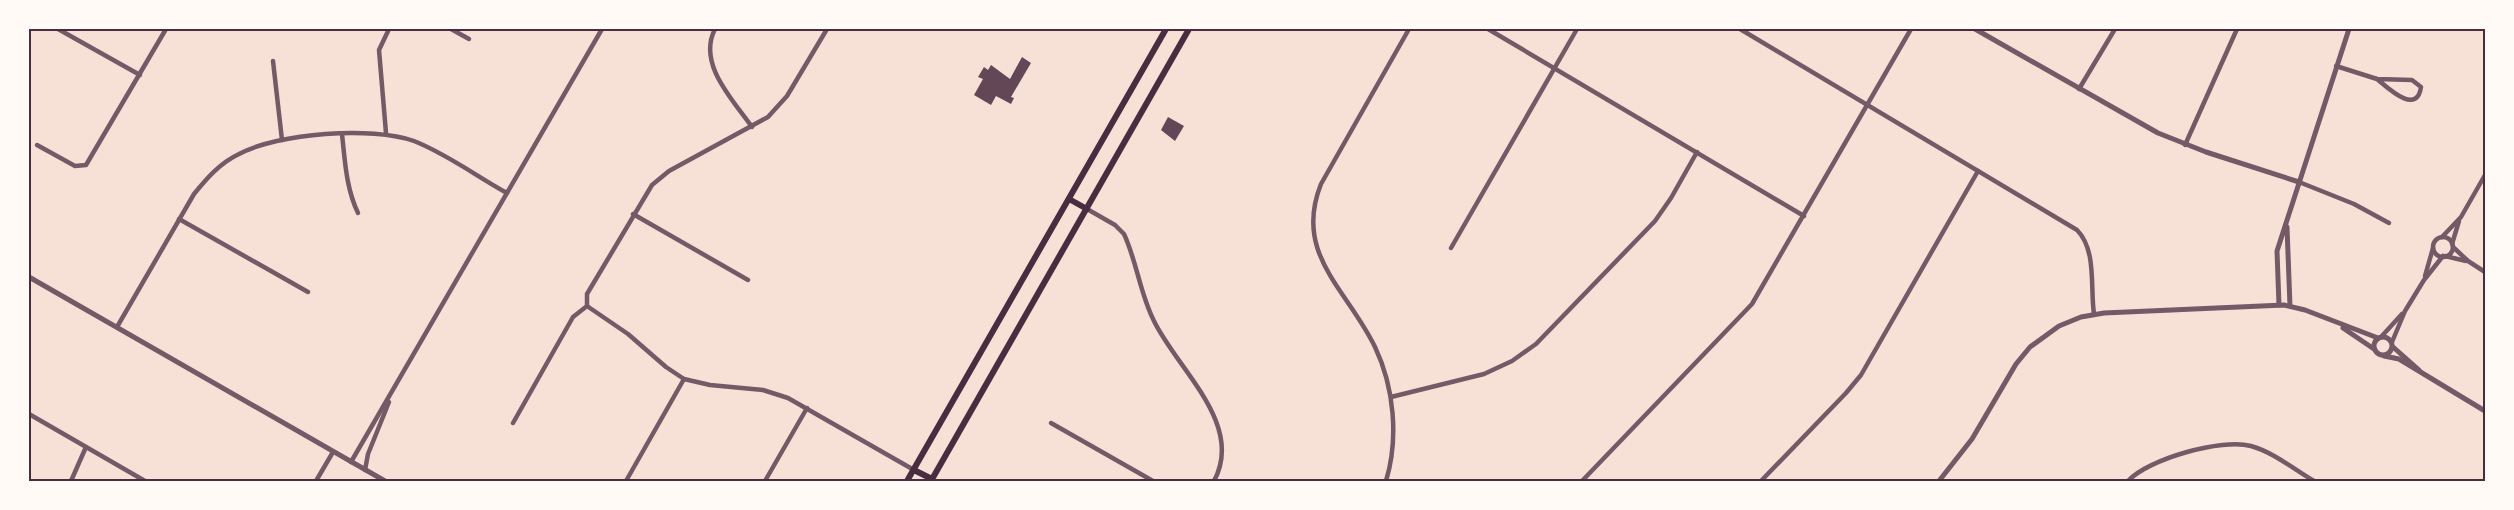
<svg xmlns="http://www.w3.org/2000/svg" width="2514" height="510" font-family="Barlow,sans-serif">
	<rect width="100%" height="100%" fill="#f7e1d7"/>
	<g fill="#644757">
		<path d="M1022 57 1031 63 1011 97 1014 98 1011 104 996 96 991 105 974 95 983 79 978 77 984 67 988 70 991 65 1010 79Z"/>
		<path d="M1168 117 1184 126 1175 141 1161 130Z"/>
	</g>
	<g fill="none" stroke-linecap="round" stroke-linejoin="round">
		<g stroke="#755966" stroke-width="4.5">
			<path d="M58 29 140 75"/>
			<path d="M451 29 469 39"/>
			<path d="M715 29C697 64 733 100 752 127"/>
			<path d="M1488 29 1804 216"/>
			<path d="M1740 29 2077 230C2097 250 2090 288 2094 314"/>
			<path d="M273 61 282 140"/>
			<path d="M2336 66 2377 79 2412 80 2421 87C2417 116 2388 88 2377 79"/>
			<path d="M2079 89 2115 29"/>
			<path d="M386 133 379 50 389 29"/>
			<path d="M342 134C345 161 346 188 358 213"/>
			<path d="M37 145 75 166 86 165 166 29"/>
			<path d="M2185 145 2237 29"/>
			<path d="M2299 182 2354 204 2389 223"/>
			<path d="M1087 209 1115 225 1124 234C1137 262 1140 294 1154 321 1177 369 1245 424 1214 481"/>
			<path d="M633 214 748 280"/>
			<path d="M179 219 308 292"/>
			<path d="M2442 237 2461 217 2485 175"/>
			<circle cx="2443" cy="247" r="10"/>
			<path d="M2452 244 2459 221"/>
			<path d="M2453 247 2468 261 2485 272"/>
			<path d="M1451 248 1577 29"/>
			<path d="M2445 256 2466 261"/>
			<path d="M2425 276 2433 248"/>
			<path d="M587 306 628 334 666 367 684 379 710 385 763 390 788 398 914 470"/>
			<path d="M117 327 194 194C207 178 220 163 239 154 278 133 372 126 414 141 447 154 476 176 507 193"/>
			<path d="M2381 337 2402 314"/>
			<path d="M2392 342 2405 311 2424 280 2443 256"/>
			<path d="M1391 397 1484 374 1512 361 1536 344 1655 221 1671 198 1697 152"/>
			<path d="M29 414 145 481"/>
			<path d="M513 423 573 317 587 306V294L652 185 669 171 768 117 787 96 827 29"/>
			<path d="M1051 423 1153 481"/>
			<path d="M351 462 602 29"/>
			<path d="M365 470 368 454 389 402"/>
			<path d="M71 481 86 447"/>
			<path d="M316 481 333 452"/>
			<path d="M626 481 684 379"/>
			<path d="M765 481 807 408"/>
			<path d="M1386 481C1399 438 1394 387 1375 347 1347 289 1293 254 1321 184L1409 29"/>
			<path d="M1582 481 1752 304 1911 29"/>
			<path d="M1761 481 1846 393 1861 375 1978 171"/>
			<path d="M2128 481C2148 459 2222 438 2251 446 2273 452 2295 470 2314 481"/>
		</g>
		<g stroke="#755966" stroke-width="5">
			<path d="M1975 29 2158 133 2206 152 2299 182"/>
			<path d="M2287 227 2290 306"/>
			<path d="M29 277 385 481"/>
			<path d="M2279 305 2277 251 2349 29"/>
			<path d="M2343 328 2374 349"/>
			<circle cx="2383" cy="346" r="9"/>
			<path d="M2393 347 2419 370"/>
			<path d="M2384 356 2399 359 2485 411"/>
			<path d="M1939 481 1972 439 2016 364 2030 347 2059 326 2081 317 2104 313 2284 305 2305 310 2378 338"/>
		</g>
		<g stroke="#4a2c40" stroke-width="6">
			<path d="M1069 199 1087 209"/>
			<path d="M914 470 932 479"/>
			<path d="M907 481 1166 29"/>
			<path d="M931 481 1189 29"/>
		</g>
	</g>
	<rect width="2514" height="510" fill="none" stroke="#fffaf5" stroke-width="60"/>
	<rect x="30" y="30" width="2454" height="450" fill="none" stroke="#4a2c40" stroke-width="2"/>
</svg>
